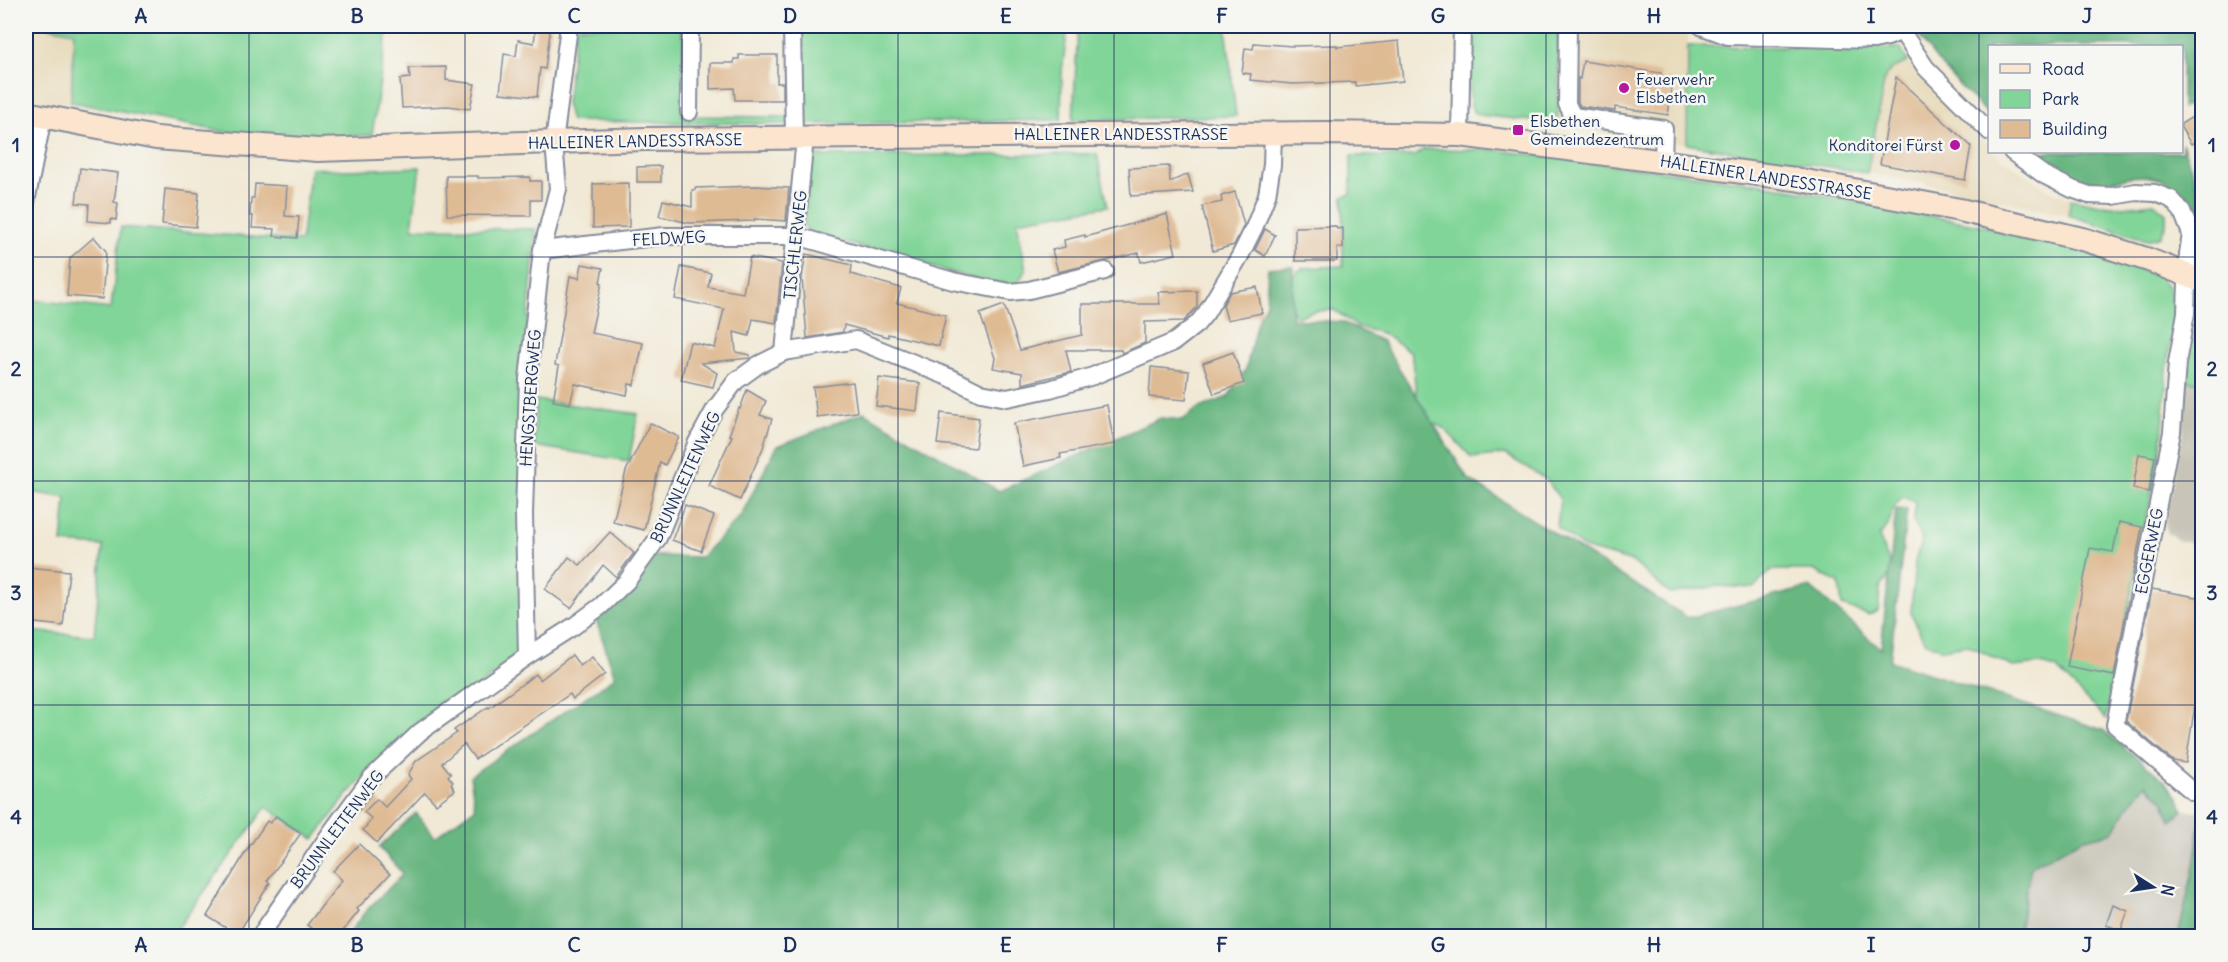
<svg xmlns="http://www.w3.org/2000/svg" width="2228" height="962" font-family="Delius,sans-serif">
	<rect width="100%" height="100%" fill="#f6f6f2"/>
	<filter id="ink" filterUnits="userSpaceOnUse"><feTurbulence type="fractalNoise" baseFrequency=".0167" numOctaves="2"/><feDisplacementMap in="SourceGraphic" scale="12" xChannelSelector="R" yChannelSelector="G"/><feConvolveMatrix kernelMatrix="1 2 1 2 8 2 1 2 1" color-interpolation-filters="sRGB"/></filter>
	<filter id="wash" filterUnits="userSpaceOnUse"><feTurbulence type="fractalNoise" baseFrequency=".008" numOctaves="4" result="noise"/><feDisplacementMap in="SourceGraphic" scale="24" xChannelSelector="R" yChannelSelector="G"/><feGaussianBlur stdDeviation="1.35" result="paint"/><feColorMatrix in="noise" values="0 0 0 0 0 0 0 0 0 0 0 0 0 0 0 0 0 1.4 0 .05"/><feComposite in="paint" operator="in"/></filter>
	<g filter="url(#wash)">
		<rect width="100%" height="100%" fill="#f1e9d5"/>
		<g fill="#e7daba">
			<path d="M26 26H43L74 31 71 102 44 105 26 100Z"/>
			<path d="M1558 26 1688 29 1687 144 1613 135 1558 124Z"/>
			<path d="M1908 62 1930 89 1989 146 1990 152H1995L2028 177 2047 189 2071 199 2068 215 1923 183 1867 173 1885 77 1891 69Z"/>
		</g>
		<g fill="#c8c4b8">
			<path d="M2185 381 2202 383V546L2178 540 2167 533 2165 522 2183 433Z"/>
			<path d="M2146 784 2164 802 2171 820 2183 810 2202 811 2193 871 2178 936H2018L2030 866 2081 840 2113 832 2127 808Z"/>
		</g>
		<g fill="#81d598" stroke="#4e827b" stroke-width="1.5">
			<path d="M43 26H388L372 135 313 138 245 136 71 102 74 32Z"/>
			<path d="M576 26H684L682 116 788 117 787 124 571 121 566 103Z"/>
			<path d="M799 26H1068L1062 71 1061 120 801 124Z"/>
			<path d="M1078 26H1226L1236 116 1073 120Z"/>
			<path d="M1468 26H1558V124L1480 115 1474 113 1470 103Z"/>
			<path d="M1688 46 1900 48 1908 62 1891 69 1885 77 1867 173 1687 144Z"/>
			<path d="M1424 149 1496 150 1757 183 2032 235 2130 265 2159 276 2169 288 2174 307 2167 369 2162 442 2106 719 2056 668 2040 664 2013 667 1968 645 1942 649 1924 641 1911 613 1915 562 1922 539 1914 522 1915 502 1903 497C1886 510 1896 523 1879 536L1892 570 1880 589 1878 611 1869 615 1842 606 1839 583 1813 570H1771L1754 588 1717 586 1670 594 1633 562 1584 548 1557 528 1560 499 1547 480 1505 454 1472 458 1445 429 1419 415 1411 352 1382 333 1358 327 1334 310 1314 311 1296 317 1291 306 1293 276 1302 268 1343 266V197L1351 194V156H1415Z"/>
			<path d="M1097 154 1108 206 1017 221 1026 270 1016 285H996L811 233 804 226 810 158 815 156Z"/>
			<path d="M420 167 412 228 536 229 523 376V632L519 655 377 764 348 794 314 839 266 807 172 936H26V631L94 636 103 546 62 543 66 498 26 491V299L111 309 121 227 301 241 311 168 348 170Z"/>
			<path d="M2071 199 2100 205 2124 207 2154 203 2166 213V225L2160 236 2147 240 2068 215Z"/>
			<path d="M2202 313V383L2185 381C2186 364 2189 325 2202 313Z"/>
			<path d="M536 400 638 414 629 461 534 446Z"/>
		</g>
		<g fill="#68b680" stroke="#42726f" stroke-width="1.5">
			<path d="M1913 26H2202V104L2192 103 2182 108V46H1990L1989 115C1962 88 1933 60 1913 26Z"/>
			<path d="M2182 143 2198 188 2202 208H2192C2179 184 2156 173 2130 177 2119 179 2109 182 2097 182 2073 180 2048 167 2030 152H2182Z"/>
			<path d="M1293 266 1292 319 1342 322 1382 341 1468 479 1688 618 1810 587 1881 649 1896 509 1907 510 1890 661 2103 730 2163 779 2179 798 2183 810 2171 821 2164 802 2146 784 2127 808 2113 832 2081 840 2031 866 2018 936H347L365 912 403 874 379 847 416 813 435 837 475 808 470 776 615 677 596 620 628 590 656 556 701 557 740 517 777 446 864 412 999 491 1161 418 1183 420 1197 409 1228 397 1246 369 1257 321 1266 303 1268 268Z"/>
			<path d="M2202 811V936H2178L2193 871Z"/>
		</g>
		<g id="blocks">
			<g fill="#dfbb94">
				<path d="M536 26H551L545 69 540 68 537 97 500 93 504 54 516 56 518 40 534 43Z"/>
				<path d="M1399 41 1403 81 1355 86V82L1292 84 1250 80 1251 74 1242 73 1245 48 1253 49 1254 43 1292 46 1337 45V47Z"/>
				<path d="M739 55H777V83H783V100H735L734 88 710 89V63H734V59H739Z"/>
				<path d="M1583 61 1661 73 1660 78 1673 80 1668 115 1615 107V111L1580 106 1578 102V78L1580 79Z"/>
				<path d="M446 67V80L475 84 470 109 448 106 402 108 400 79 410 78 409 68Z"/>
				<path d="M1896 77 1971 146 1965 180 1880 164Z"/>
				<path d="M2197 114 2202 123V137L2191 144 2181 128V124Z"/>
				<path d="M661 166V182H637V167Z"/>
				<path d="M1169 166 1170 182 1188 174 1193 192 1131 196 1129 168Z"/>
				<path d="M80 168 118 173 114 202 118 203 116 220 111 219V223L88 221 89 204 76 203Z"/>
				<path d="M446 176H478V178L530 177V181H541V200H531V216L447 215Z"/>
				<path d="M629 183V227L593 228V184Z"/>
				<path d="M255 184 287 186 285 216 299 217 297 238 274 236 275 229 252 228 253 216H250L251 198H254Z"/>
				<path d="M756 186 789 188 786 221 754 219V221L689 223 659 216 663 200 692 207V190H695V188Z"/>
				<path d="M165 189 199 193 196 227 162 224Z"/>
				<path d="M1235 192 1244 225 1234 245 1213 251 1202 206 1222 202 1221 196Z"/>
				<path d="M1167 214 1176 254 1141 262 1139 253 1058 272 1052 250 1065 247 1064 240 1085 235V237Z"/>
				<path d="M1336 226 1337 229 1343 228V248H1337V261H1295V227Z"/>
				<path d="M1265 229 1275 235 1265 256 1255 250Z"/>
				<path d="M94 237 106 251 102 299 67 296 70 258Z"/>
				<path d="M806 254 852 265 851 274 901 288 897 303 946 315 939 346 888 334V337L844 325 843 332 807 338 802 278Z"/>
				<path d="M750 257 782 263 776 323 753 319 749 336 734 332 736 352 750 355V358L701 363 717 373 713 387 681 380 690 342 715 348 724 309 675 299 681 267 711 273 708 287 743 293Z"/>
				<path d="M582 264 603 268 600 282 602 283 591 333 643 343 634 385 629 384 627 395 575 384 570 404 553 401 559 366 555 365 570 276 579 278Z"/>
				<path d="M1257 287 1262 313 1227 320 1223 305 1230 292Z"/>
				<path d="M1197 291V307L1184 321 1145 322V343L1122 353 1121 350H1066L1071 372 1022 384V373L993 368 995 358 980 314 1004 305 1020 350 1082 335V304H1160L1158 292Z"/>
				<path d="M1233 352 1244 383 1214 394 1203 363Z"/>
				<path d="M1151 367 1189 371 1186 400 1149 397Z"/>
				<path d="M879 378 920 383 917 411 876 406Z"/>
				<path d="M853 382 857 412 817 417 813 387Z"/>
				<path d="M747 390 766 401 760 415 772 419 763 448 740 500 709 486 732 436 729 435 739 408 740 409Z"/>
				<path d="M1107 405 1114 444 1060 454 1061 458 1023 466 1014 423Z"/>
				<path d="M941 413 979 418 975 448 937 444Z"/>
				<path d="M650 423 679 437 665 465 660 462 644 530 613 522 626 471Z"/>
				<path d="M2139 454 2155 457 2149 492 2133 489Z"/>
				<path d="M685 505 714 516 701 551 672 540Z"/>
				<path d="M2119 522 2142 527 2114 676 2067 667 2090 548 2113 552Z"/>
				<path d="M610 532 634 553 616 577 603 565 571 608 545 589 569 557 580 565Z"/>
				<path d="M26 567 69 571 63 626 26 622Z"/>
				<path d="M2152 589 2202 598V658L2186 763 2173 761 2126 721Z"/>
				<path d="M572 655 580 666 592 657 605 674 573 699 570 694 475 759 464 744 442 763 451 774 448 776 453 782 451 784 455 790 436 804 425 792 377 843 363 830 372 819 364 812 377 799 385 807 411 779 408 775 416 761 457 733 454 730 488 707 489 708 536 674 540 680Z"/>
				<path d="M276 816 301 833 267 881 270 883 237 935 207 916 247 850 267 821 270 823Z"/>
				<path d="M359 844 390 874 357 909 359 911 339 936H322L307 925 342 880 333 871Z"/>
				<path d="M2113 905 2128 911 2121 930 2106 925Z"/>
			</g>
		</g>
	</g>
	<g filter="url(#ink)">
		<use href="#blocks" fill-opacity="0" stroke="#868c9a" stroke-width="1.5"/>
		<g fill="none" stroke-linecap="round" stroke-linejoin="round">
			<defs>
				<g id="street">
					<path d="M792 26 794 138"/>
					<path d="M1568 26 1567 104 1573 116 1664 129 1663 161"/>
					<path d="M1701 26 1728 36 1874 40 1888 37 1902 31"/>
					<path d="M1898 26 1926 68 1990 132"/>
					<path d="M689 112 690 26"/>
					<path d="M1460 135 1462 26"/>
					<path d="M2012 152 2044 175 2072 189 2089 195 2113 196 2136 192 2155 193 2171 199 2182 211 2191 234 2188 254 2186 313 2177 363 2172 432 2115 725 2193 792"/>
					<path d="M26 202 43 117"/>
					<path d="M542 250 664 236H797L953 281 1010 292 1029 290 1105 271"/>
					<path d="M784 352 805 138"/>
					<path d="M527 656 524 514 528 379 542 250 558 189 554 143 569 26"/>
					<path d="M260 936 332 831 371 778 420 732 527 656 574 626 601 606 627 581 658 538 697 442 715 409 736 381 758 365 784 352 856 340 951 378 981 393 1007 398 1050 389 1093 376 1174 342 1197 324 1206 313 1240 256 1254 228 1267 195 1272 165 1273 133"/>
				</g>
				<path id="secondary" d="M26 113 156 138 318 150 645 139 1324 133 1460 135 1795 179 1960 210 2086 240 2149 260 2202 281"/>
			</defs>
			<use href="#street" stroke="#868c9a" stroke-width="20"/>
			<use href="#secondary" stroke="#868c9a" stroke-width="26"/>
			<use href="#street" stroke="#fff" stroke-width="16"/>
			<use href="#secondary" stroke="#fbe5cf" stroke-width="22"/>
		</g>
	</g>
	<path fill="none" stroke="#1b2f5e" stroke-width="1.5" stroke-opacity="0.55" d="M249 26V936M465 26V936M682 26V936M898 26V936M1114 26V936M1330 26V936M1546 26V936M1763 26V936M1979 26V936M26 257H2202M26 481H2202M26 705H2202"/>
	<g fill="#b5179e" stroke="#f6f6f2" stroke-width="2">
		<circle cx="1624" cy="88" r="6"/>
		<rect x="1512" y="124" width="12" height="12" rx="3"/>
		<circle cx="1955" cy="145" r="6"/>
	</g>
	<g text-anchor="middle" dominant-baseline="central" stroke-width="5" stroke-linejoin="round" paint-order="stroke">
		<g font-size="16" fill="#1b2f5e" stroke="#f6f6f2" text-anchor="start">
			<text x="1636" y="79">Feuerwehr<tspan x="1636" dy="18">Elsbethen</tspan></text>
			<text x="1530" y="121">Elsbethen<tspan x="1530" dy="18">Gemeindezentrum</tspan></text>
			<text x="1943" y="145" text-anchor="end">Konditorei Fürst</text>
		</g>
		<g font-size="16" fill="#1b2f5e" stroke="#f6f6f2">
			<text x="1121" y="134">HALLEINER LANDESSTRASSE</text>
			<text transform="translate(635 141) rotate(-1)">HALLEINER LANDESSTRASSE</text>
			<text transform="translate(1766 177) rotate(9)">HALLEINER LANDESSTRASSE</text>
			<text transform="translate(669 238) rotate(-3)">FELDWEG</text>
			<text transform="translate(795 245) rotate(-84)">TISCHLERWEG</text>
			<text transform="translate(530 398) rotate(-86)">HENGSTBERGWEG</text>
			<text transform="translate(685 477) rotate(-65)">BRUNNLEITENWEG</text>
			<text transform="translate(2149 551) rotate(-79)">EGGERWEG</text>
			<text transform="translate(337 829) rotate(-53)">BRUNNLEITENWEG</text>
		</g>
	</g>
	<rect width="2228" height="962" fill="none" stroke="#f6f6f2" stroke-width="66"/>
	<rect x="1988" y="45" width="195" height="108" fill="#f6f6f2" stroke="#9ea6b7" stroke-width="1.5"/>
	<rect x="2000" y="64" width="30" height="9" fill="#fbe5cf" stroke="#9ea6b7" stroke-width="1.5"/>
	<text x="2042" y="75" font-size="18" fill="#1b2f5e">Road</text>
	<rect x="2000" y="90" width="30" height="18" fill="#81d598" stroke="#9ea6b7" stroke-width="1.5"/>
	<text x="2042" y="105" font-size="18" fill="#1b2f5e">Park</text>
	<rect x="2000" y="120" width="30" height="18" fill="#dfbb94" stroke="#9ea6b7" stroke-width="1.5"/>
	<text x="2042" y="135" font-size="18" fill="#1b2f5e">Building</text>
	<g transform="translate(2153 887) rotate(102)" stroke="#f6f6f2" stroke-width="4.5" paint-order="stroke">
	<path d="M0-4.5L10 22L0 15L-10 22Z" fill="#1b2f5e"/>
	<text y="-9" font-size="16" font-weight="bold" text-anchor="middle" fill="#1b2f5e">N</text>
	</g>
	<rect x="33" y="33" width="2162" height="896" fill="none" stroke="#1b2f5e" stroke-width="2"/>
	<g font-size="20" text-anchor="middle" font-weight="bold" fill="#1b2f5e">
		<text x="141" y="23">A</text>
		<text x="357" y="23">B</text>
		<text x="574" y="23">C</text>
		<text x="790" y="23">D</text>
		<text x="1006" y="23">E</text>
		<text x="1222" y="23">F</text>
		<text x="1438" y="23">G</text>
		<text x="1654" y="23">H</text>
		<text x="1871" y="23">I</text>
		<text x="2087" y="23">J</text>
		<text x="16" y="152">1</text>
		<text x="2212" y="152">1</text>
		<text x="16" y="376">2</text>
		<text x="2212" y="376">2</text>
		<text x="16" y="600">3</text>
		<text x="2212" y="600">3</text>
		<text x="16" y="824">4</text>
		<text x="2212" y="824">4</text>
		<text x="141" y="952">A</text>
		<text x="357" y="952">B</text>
		<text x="574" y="952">C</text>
		<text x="790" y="952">D</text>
		<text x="1006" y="952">E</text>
		<text x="1222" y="952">F</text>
		<text x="1438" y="952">G</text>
		<text x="1654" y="952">H</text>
		<text x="1871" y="952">I</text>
		<text x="2087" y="952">J</text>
	</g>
</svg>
